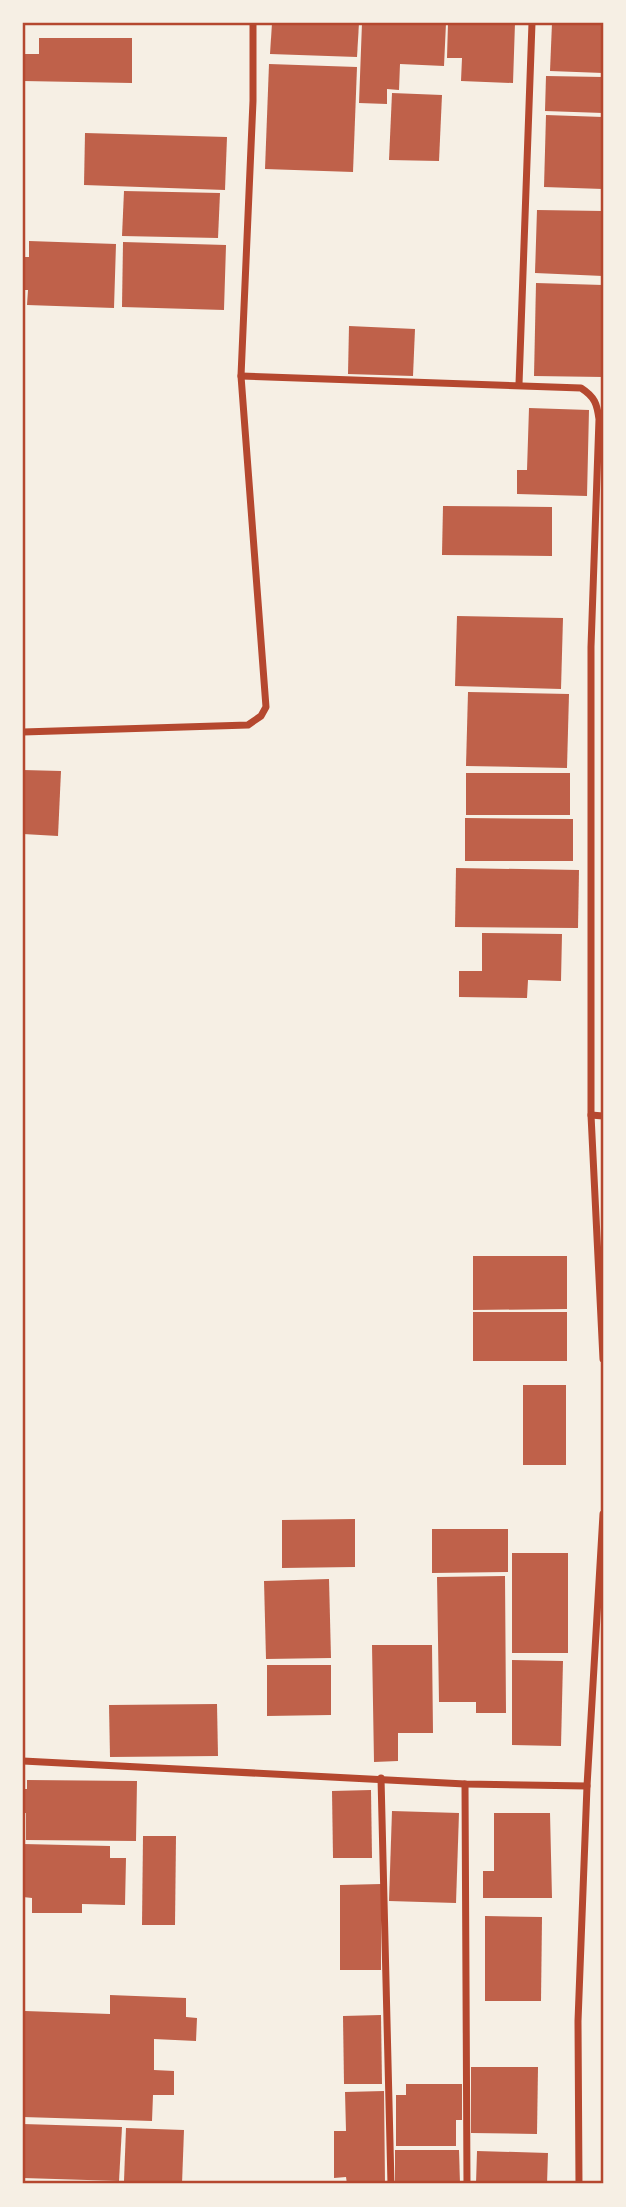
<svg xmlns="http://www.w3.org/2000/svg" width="626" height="2207" font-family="Raleway,sans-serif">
	<rect width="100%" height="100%" fill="#f6efe4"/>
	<g fill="#bf614a">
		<path d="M272 23H359L357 57 270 54Z"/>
		<path d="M362 23H446L444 66 400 64 399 90 387 89V104L359 103Z"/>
		<path d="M448 23H515L513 83 461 81 462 58H447Z"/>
		<path d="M552 23H603V73L550 71Z"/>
		<path d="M39 38H132V83L23 81 24 54H39Z"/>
		<path d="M269 64 357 67 353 172 265 169Z"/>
		<path d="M546 76 603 77V113L545 111Z"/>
		<path d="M392 93 442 95 439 161 389 160Z"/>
		<path d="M546 115 603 117V189L544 187Z"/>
		<path d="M85 133 227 137 225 190 84 185Z"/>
		<path d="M124 191 220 193 218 238 122 236Z"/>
		<path d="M537 210 603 211V276L535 273Z"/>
		<path d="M29 241 116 244 114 308 27 305 28 290H23V257H29Z"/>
		<path d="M123 242 226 245 224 310 122 307Z"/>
		<path d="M536 283 603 285V377L534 376Z"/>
		<path d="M349 326 415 329 413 376 348 374Z"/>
		<path d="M529 408 589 410 587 496 517 494V470H527Z"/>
		<path d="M443 506 552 507V556L442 555Z"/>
		<path d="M457 616 563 618 561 689 455 686Z"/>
		<path d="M468 692 569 694 567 768 466 766Z"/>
		<path d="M23 770 61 771 58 836 23 834Z"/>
		<rect x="466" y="773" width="104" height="42"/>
		<path d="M465 818 573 819V861H465Z"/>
		<path d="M456 868 579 870 578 928 455 927Z"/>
		<path d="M482 933 562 934 561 981 528 980 527 998 459 997V971H482Z"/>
		<path d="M473 1256H567V1309L473 1310Z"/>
		<rect x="473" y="1312" width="94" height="49"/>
		<rect x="523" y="1385" width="43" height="80"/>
		<path d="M355 1519V1567L282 1568V1520Z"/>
		<path d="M432 1529H508V1572L432 1573Z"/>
		<rect x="512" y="1553" width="56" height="100"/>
		<path d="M505 1576 506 1713H476V1702H439L437 1577Z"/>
		<path d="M329 1579 331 1658 266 1659 264 1581Z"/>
		<path d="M372 1645H432L433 1733H398V1761L374 1762Z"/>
		<path d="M512 1660 563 1661 561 1746 512 1745Z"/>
		<path d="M267 1665H331V1715L267 1716Z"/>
		<path d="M217 1704 218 1756 110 1757 109 1705Z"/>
		<path d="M27 1780 137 1781 136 1841 26 1840V1813H23V1789H27Z"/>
		<path d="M371 1790 372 1858H333L332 1791Z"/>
		<path d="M392 1811 459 1813 456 1903 389 1901Z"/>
		<path d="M494 1813H550L552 1898H483V1871H494Z"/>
		<path d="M143 1836H176L175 1925H142Z"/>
		<path d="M23 1844 110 1846V1858H126L125 1905 82 1904V1913H32V1898L23 1897Z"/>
		<path d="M381 1884V1970H340V1885Z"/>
		<path d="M485 1916 542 1917 541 2001H485Z"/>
		<path d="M110 1995 186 1998V2017L197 2018 196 2041 154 2039V2070L174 2071V2095H153L152 2121 23 2117 25 2011 110 2014Z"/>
		<path d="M381 2015 382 2084H344L343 2016Z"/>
		<path d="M471 2067H538L537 2134 471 2133Z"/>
		<path d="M406 2084H462V2120H456V2146H396V2095H406Z"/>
		<path d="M384 2091 385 2184H347L346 2177 334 2178V2131H346L345 2092Z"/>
		<path d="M23 2124 122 2127 119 2181 23 2178Z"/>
		<path d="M126 2128 184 2130 182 2184 124 2181Z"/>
		<path d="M395 2150H459L460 2184H395Z"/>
		<path d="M477 2151 548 2153 547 2184H476Z"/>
	</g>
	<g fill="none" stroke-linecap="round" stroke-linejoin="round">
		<g stroke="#b5482f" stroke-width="7">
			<path d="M241 376 581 388C595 397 597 404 599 419L591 647V1115L603 1359"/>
			<path d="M519 384 532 23"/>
			<path d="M23 732 248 725 261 716 266 707 241 376 253 101V23"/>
			<path d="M591 1115 603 1116"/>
			<path d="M23 1761 465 1784 587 1786"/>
			<path d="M381 1778 391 2184"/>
			<path d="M465 1784 467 2184"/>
			<path d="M579 2184 578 2021 587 1786 603 1514"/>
		</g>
	</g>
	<rect width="626" height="2207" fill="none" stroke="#f6efe4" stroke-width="49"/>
	<rect x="24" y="24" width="578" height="2158" fill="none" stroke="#b5482f" stroke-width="2.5"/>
</svg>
